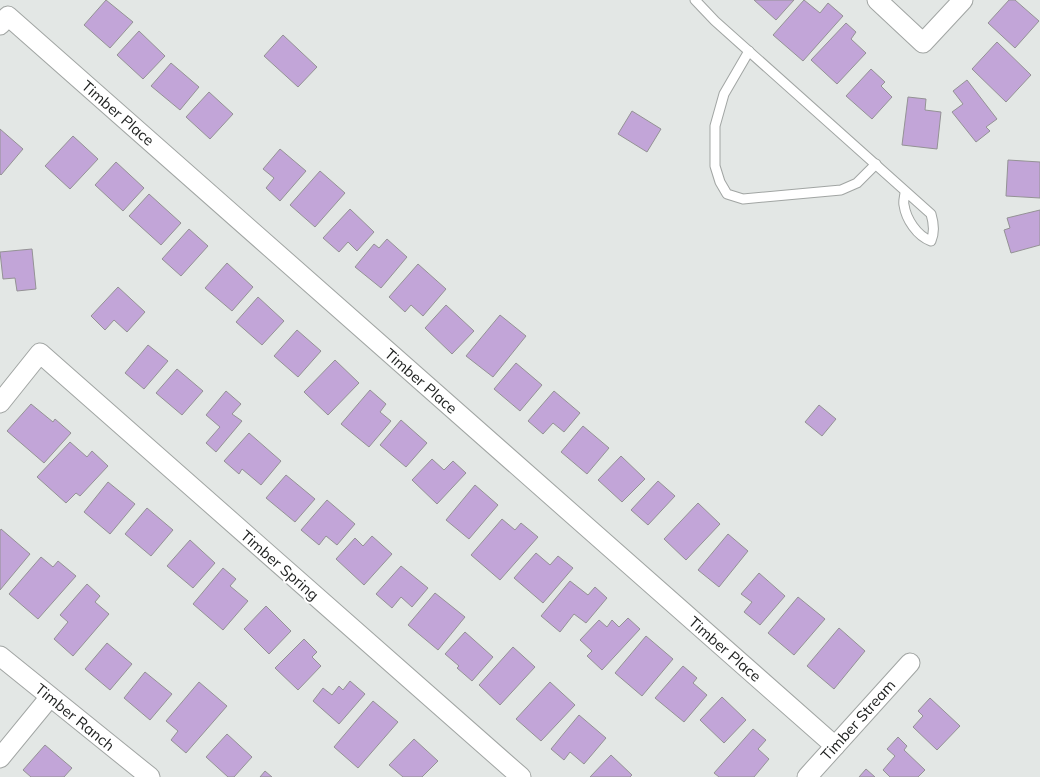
<svg xmlns="http://www.w3.org/2000/svg" width="1040" height="777" font-family="Mulish,sans-serif">
	<rect width="100%" height="100%" fill="#e3e7e5"/>
	<g fill="#c2a5d8" stroke="#949295">
		<path d="M106 0 133 22 110 48 84 25Z"/>
		<path d="M754 0H794L776 20Z"/>
		<path d="M804 0 820 13 828 3 843 16 803 61 773 35Z"/>
		<path d="M1009 0H1015L1039 21 1015 48 988 23Z"/>
		<path d="M846 23 856 32 851 39 866 53 837 84 811 60Z"/>
		<path d="M139 31 165 56 143 79 117 55Z"/>
		<path d="M283 35 317 67 298 87 264 56Z"/>
		<path d="M997 42 1031 75 1006 102 972 69Z"/>
		<path d="M171 63 199 87 180 110 151 86Z"/>
		<path d="M871 69 885 82 881 86 892 97 872 119 846 96Z"/>
		<path d="M967 80 997 119 986 127 990 131 976 142 952 112 963 104 953 91Z"/>
		<path d="M209 92 233 114 210 139 186 117Z"/>
		<path d="M908 97 926 99 925 110 941 112 937 149 902 145Z"/>
		<path d="M632 111 661 129 647 152 618 134Z"/>
		<path d="M0 129 23 149 1 175 0 174Z"/>
		<path d="M73 136 98 159 70 189 45 166Z"/>
		<path d="M280 149 306 171 280 201 266 188 274 178 263 169Z"/>
		<path d="M1008 160 1040 162V198L1006 196Z"/>
		<path d="M116 162 144 188 123 211 95 185Z"/>
		<path d="M320 171 345 193 315 227 290 205Z"/>
		<path d="M149 194 181 223 161 245 129 216Z"/>
		<path d="M350 209 374 232 357 251 348 242 339 252 323 238Z"/>
		<path d="M1040 210V245L1011 253 1004 230 1010 228 1007 218Z"/>
		<path d="M189 229 208 246 181 276 162 259Z"/>
		<path d="M387 239 407 257 381 288 355 267 374 244 379 248Z"/>
		<path d="M32 249 36 289 17 291 15 278 3 279 0 252Z"/>
		<path d="M227 263 253 287 232 311 205 288Z"/>
		<path d="M418 264 446 289 423 316 411 305 405 312 389 297Z"/>
		<path d="M118 287 145 312 127 332 114 320 105 330 91 316Z"/>
		<path d="M258 297 284 321 262 345 236 322Z"/>
		<path d="M446 305 474 331 452 354 425 328Z"/>
		<path d="M500 315 526 336 493 377 466 356Z"/>
		<path d="M297 330 321 351 298 377 274 356Z"/>
		<path d="M148 345 168 361 144 389 125 373Z"/>
		<path d="M335 360 359 383 328 415 304 392Z"/>
		<path d="M516 363 542 385 520 411 494 389Z"/>
		<path d="M177 369 203 391 182 415 156 393Z"/>
		<path d="M370 390 386 404 380 412 391 421 369 447 341 424Z"/>
		<path d="M226 391 241 404 232 414 242 421 216 452 206 443 220 427 206 415Z"/>
		<path d="M554 391 580 413 564 432 553 423 543 434 528 421Z"/>
		<path d="M31 404 53 422 55 419 71 433 44 463 7 431Z"/>
		<path d="M819 405 836 419 822 436 805 422Z"/>
		<path d="M401 420 427 443 406 467 380 445Z"/>
		<path d="M583 426 609 448 587 474 561 452Z"/>
		<path d="M249 433 281 461 261 485 242 469 239 474 224 461Z"/>
		<path d="M70 442 87 457 92 451 108 466 80 496 76 493 66 503 37 477Z"/>
		<path d="M621 456 645 479 622 502 598 480Z"/>
		<path d="M432 459 444 470 453 461 466 473 437 504 412 480Z"/>
		<path d="M286 475 315 499 295 522 266 498Z"/>
		<path d="M658 481 675 496 648 525 631 510Z"/>
		<path d="M108 482 135 504 110 534 84 512Z"/>
		<path d="M475 485 498 505 469 539 446 520Z"/>
		<path d="M327 500 355 524 337 545 326 536 319 545 301 530Z"/>
		<path d="M698 503 720 524 686 560 664 539Z"/>
		<path d="M147 508 173 530 151 556 125 534Z"/>
		<path d="M502 519 515 530 521 523 538 537 500 580 471 555Z"/>
		<path d="M1 529 30 554 0 590V531Z"/>
		<path d="M728 534 748 551 719 587 698 570Z"/>
		<path d="M372 536 392 554 364 585 336 559 355 538 363 546Z"/>
		<path d="M190 540 215 563 193 588 167 566Z"/>
		<path d="M536 553 550 565 558 556 573 568 543 603 514 578Z"/>
		<path d="M41 557 53 567 58 561 76 576 38 619 9 594Z"/>
		<path d="M401 566 428 588 412 607 401 597 392 608 376 594Z"/>
		<path d="M223 568 236 579 230 586 248 601 223 630 193 604Z"/>
		<path d="M759 573 785 596 760 625 744 612 752 602 741 594Z"/>
		<path d="M570 581 588 595 595 587 607 598 586 623 574 614 560 632 541 616Z"/>
		<path d="M87 584 100 596 95 602 109 614 73 656 54 639 68 622 60 615Z"/>
		<path d="M435 593 465 617 438 650 408 625Z"/>
		<path d="M798 597 825 619 794 655 768 633Z"/>
		<path d="M266 606 291 631 269 654 244 629Z"/>
		<path d="M628 618 640 629 602 670 587 656 592 651 580 640 599 620 607 627 612 620 619 627Z"/>
		<path d="M839 628 865 651 834 689 807 666Z"/>
		<path d="M465 632 493 657 472 681 457 668 459 666 445 654Z"/>
		<path d="M646 636 673 659 642 696 615 673Z"/>
		<path d="M304 639 317 652 312 657 321 666 298 690 275 668Z"/>
		<path d="M107 643 132 664 110 690 85 669Z"/>
		<path d="M513 647 535 667 500 705 479 685Z"/>
		<path d="M683 666 697 678 693 683 707 695 684 722 655 698Z"/>
		<path d="M145 672 172 694 150 720 124 698Z"/>
		<path d="M350 681 365 694 339 724 313 701 323 688 332 695 339 686 343 690Z"/>
		<path d="M199 682 227 706 186 753 171 740 178 731 166 721Z"/>
		<path d="M550 682 575 705 541 741 516 719Z"/>
		<path d="M722 697 746 720 724 743 700 720Z"/>
		<path d="M930 698 960 726 937 750 913 727 923 716 918 711Z"/>
		<path d="M373 701 398 722 358 768 334 747Z"/>
		<path d="M579 715 606 738 584 764 570 752 564 760 551 749Z"/>
		<path d="M753 729 766 740 758 749 769 759 754 777H719L714 773Z"/>
		<path d="M227 734 252 757 234 777H228L206 757Z"/>
		<path d="M898 737 907 746 904 750 925 770 918 777H890L883 770 895 756 887 749Z"/>
		<path d="M414 739 438 761 422 777H403L389 765Z"/>
		<path d="M45 745 72 768 64 777H31L23 770Z"/>
		<path d="M611 755 632 775 630 777H590Z"/>
		<path d="M866 769 875 777H859Z"/>
		<path d="M265 771 272 777H260Z"/>
	</g>
	<g fill="none" stroke-linecap="round" stroke-linejoin="round">
		<defs>
			<g id="lane">
				<path d="M695 0 715 21 931 214C934 224 935 232 931 241 917 236 906 219 904 205 903 201 905 196 905 192"/>
				<path d="M749 51 724 94 715 126V166L720 182 727 194 743 199 841 190 857 183 876 164"/>
			</g>
			<g id="street">
				<path d="M877 0 923 43 963 0"/>
				<path d="M0 25 8 16 835 746"/>
				<path d="M0 403 40 353 521 777"/>
				<path d="M0 656 150 777"/>
				<path d="M0 758 50 697"/>
				<path d="M807 777 910 663"/>
			</g>
		</defs>
		<use href="#lane" stroke="#a1a5a3" stroke-width="11"/>
		<use href="#street" stroke="#a1a5a3" stroke-width="21"/>
		<use href="#lane" stroke="#fff" stroke-width="9"/>
		<use href="#street" stroke="#fff" stroke-width="19"/>
	</g>
	<g text-anchor="middle" dominant-baseline="central" stroke-width="4" stroke-linejoin="round" paint-order="stroke">
		<g font-size="15" fill="#1c1e1d" stroke="#fff">
			<text transform="translate(118 113) rotate(41)">Timber Place</text>
			<text transform="translate(421 381) rotate(41)">Timber Place</text>
			<text transform="translate(280 565) rotate(41)">Timber Spring</text>
			<text transform="translate(725 649) rotate(41)">Timber Place</text>
			<text transform="translate(75 717) rotate(39)">Timber Ranch</text>
			<text transform="translate(858 720) rotate(-48)">Timber Stream</text>
		</g>
	</g>
</svg>
